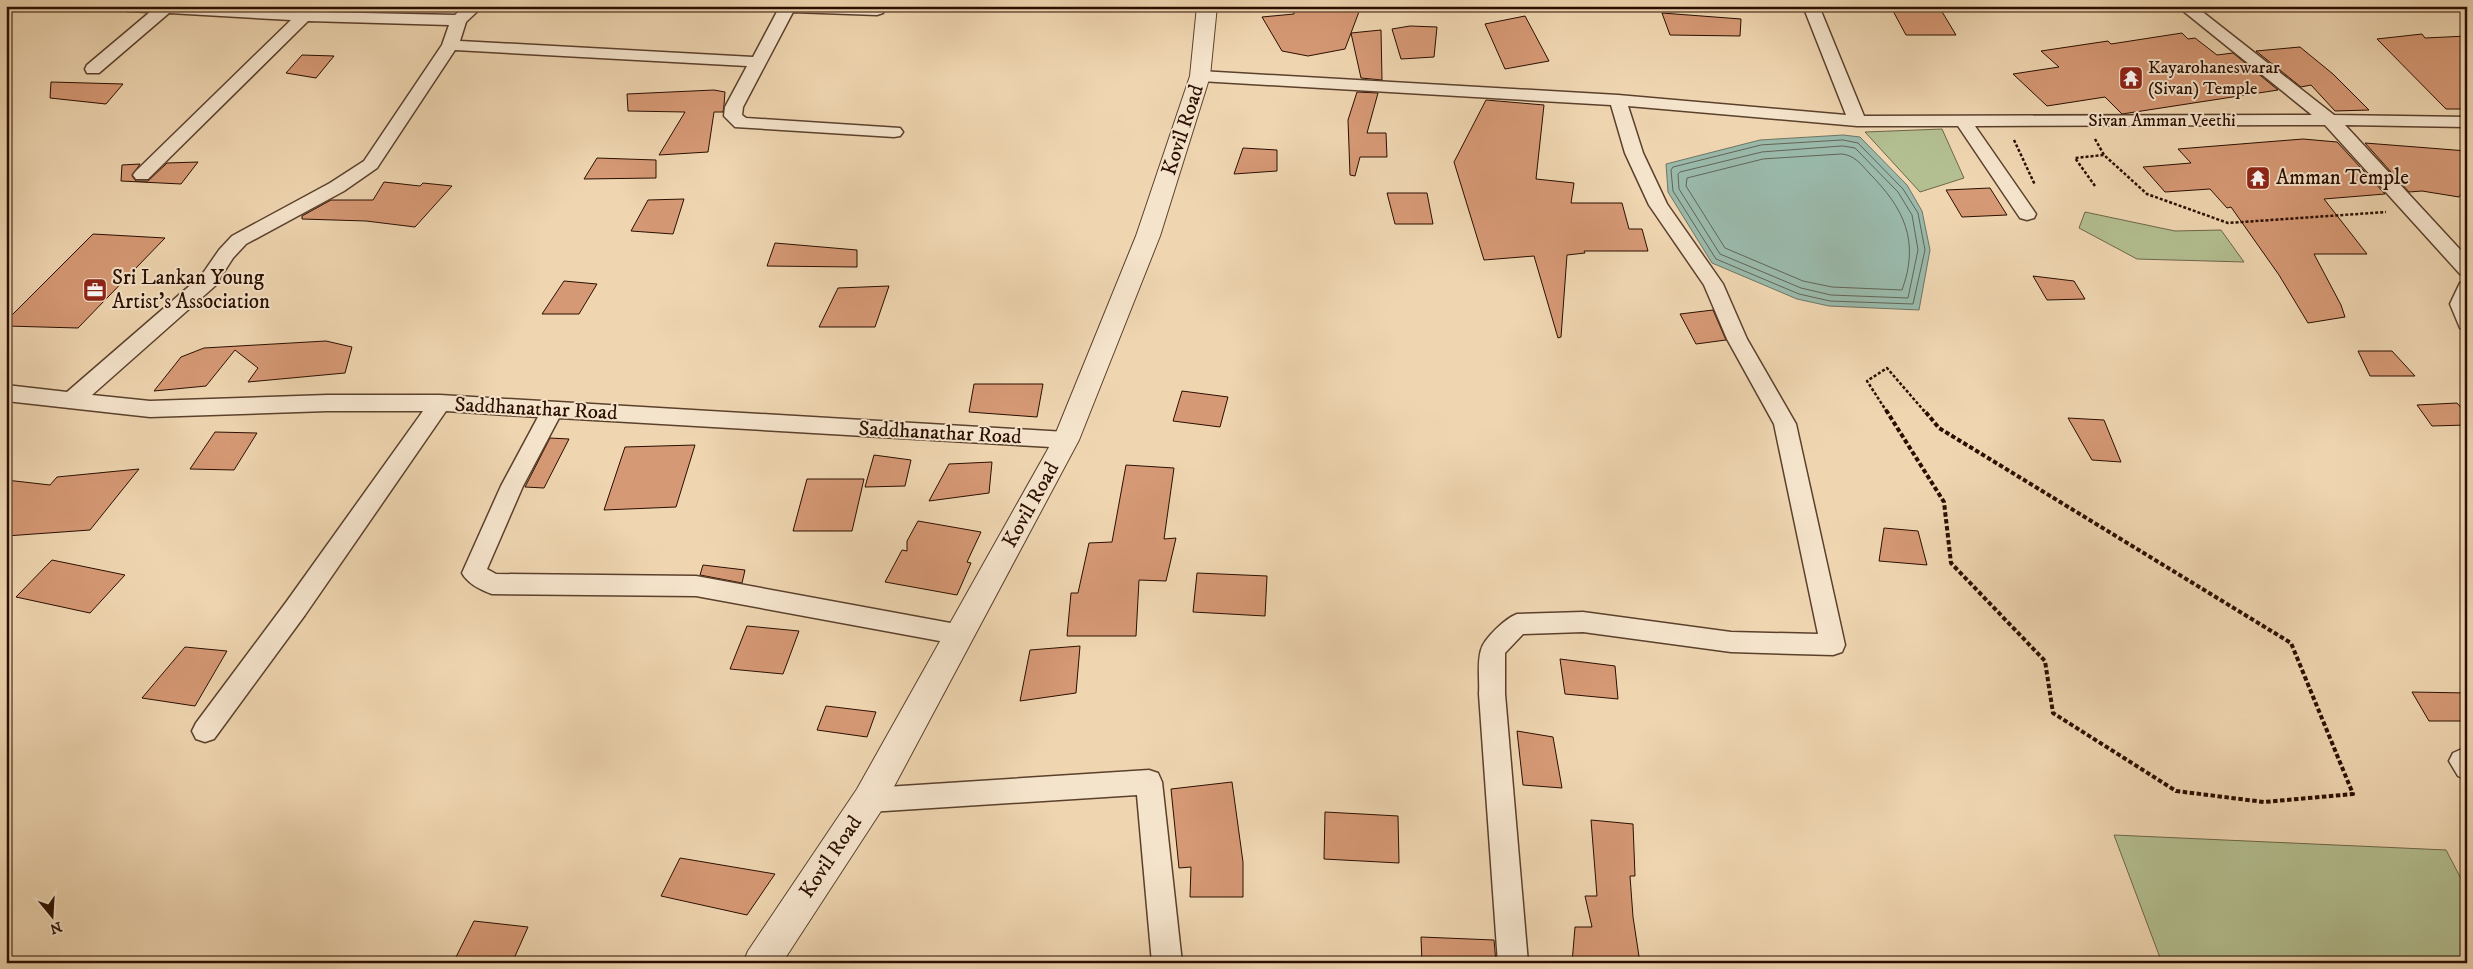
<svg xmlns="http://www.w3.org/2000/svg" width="2473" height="969" font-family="'IM FELL DW Pica',serif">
	<rect width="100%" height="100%" fill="#efd6b1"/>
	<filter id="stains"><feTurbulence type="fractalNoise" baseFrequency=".004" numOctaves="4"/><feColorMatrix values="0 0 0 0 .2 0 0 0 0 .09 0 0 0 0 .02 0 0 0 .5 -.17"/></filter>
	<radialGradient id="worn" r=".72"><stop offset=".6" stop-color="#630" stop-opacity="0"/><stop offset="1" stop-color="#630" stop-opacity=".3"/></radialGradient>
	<g fill="#b3bf91" stroke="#6e6648">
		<path d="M1942 129 1964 178 1920 192 1865 132Z"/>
		<path d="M2085 212 2175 231 2221 230 2244 262 2137 259 2079 228Z"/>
		<path d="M2114 835 2446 850 2467 890V963H2162Z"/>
	</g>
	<path fill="#9ab9aa" stroke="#6d7566" d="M1843 135 1860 137 1907 185 1922 211 1930 250 1919 310 1829 306 1797 299 1712 263 1668 192 1666 164 1760 140Z"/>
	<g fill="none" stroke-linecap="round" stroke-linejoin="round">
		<g stroke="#626455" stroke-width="1">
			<path d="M1843 140 1858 143 1903 189 1918 213 1925 250 1913 304 1830 301 1799 294 1716 259 1673 191 1671 170 1673 167 1761 145Z"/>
			<path d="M1843 146 1855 148 1898 192 1912 215 1918 250 1908 298 1831 295 1801 288 1720 254 1679 189 1678 174 1680 172 1762 152Z"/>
			<path d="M1842 154C1854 155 1861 164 1869 173 1904 208 1920 241 1902 290L1832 287 1803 281 1725 248 1686 186 1687 178 1763 159Z"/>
		</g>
	</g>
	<g fill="#d69975" stroke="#2a0e00">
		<path d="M1294 6 1360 9 1345 49 1308 56 1282 51 1262 17 1294 14Z"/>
		<path d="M1941 10 1956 35H1906L1893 11Z"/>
		<path d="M1662 13 1741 19 1740 36 1670 35Z"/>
		<path d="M1525 16 1549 61 1505 69 1485 24Z"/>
		<path d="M1410 26 1437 27 1434 57 1401 59 1392 29Z"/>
		<path d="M1381 30 1382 80 1361 78 1351 33Z"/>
		<path d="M2182 33 2188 39 2195 38 2217 55 2233 53 2278 90 2122 114 2105 97 2047 106 2013 74 2059 67 2041 51 2108 41 2111 44Z"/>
		<path d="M2422 34 2425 38 2467 36V109H2446L2377 39Z"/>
		<path d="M2300 47 2333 74 2369 110 2335 111 2311 85 2301 87 2256 51Z"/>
		<path d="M302 55 334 56 316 78 286 73Z"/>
		<path d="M51 82 123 84 106 104 50 98Z"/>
		<path d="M714 90 725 92 724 105 723 112H714L708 152 659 155 685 112 628 111 627 94Z"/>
		<path d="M1357 92 1378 93 1367 133H1386L1387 157H1360L1355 176 1350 175 1348 120Z"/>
		<path d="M1486 100 1544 105 1536 179 1574 183 1571 203H1622L1629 229H1642L1648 251H1584L1585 253 1567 255 1561 337 1558 338 1534 256 1484 260 1454 162Z"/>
		<path d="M2303 139 2337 142 2385 194 2324 199 2367 254H2314L2341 305 2345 317 2308 323 2279 275 2231 207 2227 208 2210 189 2165 192 2143 167 2191 163 2178 149Z"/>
		<path d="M2365 143 2467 151V187L2459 197 2422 191 2409 192Z"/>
		<path d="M1243 148 1277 150V171L1234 174Z"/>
		<path d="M597 158 656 160V178L584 179Z"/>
		<path d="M198 162 181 184 121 181 122 165 140 164 132 176 136 181H148L167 163Z"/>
		<path d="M384 182 420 186 423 183 452 186 415 227 366 221 302 219V216L331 200H373Z"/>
		<path d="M1990 188 2007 215 1962 217 1946 190Z"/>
		<path d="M1387 193H1427L1433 224H1395Z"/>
		<path d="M684 199 673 234 631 231 648 200Z"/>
		<path d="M93 234 165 238 78 328 6 326V321Z"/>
		<path d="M775 243 857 250V267L767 266Z"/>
		<path d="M2033 276 2074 281 2085 299 2047 300Z"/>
		<path d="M564 281 597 284 579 314H542Z"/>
		<path d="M889 286 875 327H819L838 288Z"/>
		<path d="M1713 310 1726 340 1696 344 1680 314Z"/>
		<path d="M326 341 352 347 345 373 248 382 258 368 235 350 206 386 154 391 181 357 204 348Z"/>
		<path d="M2358 351H2392L2415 376H2370Z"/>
		<path d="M974 384H1043L1037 417 969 412Z"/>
		<path d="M1182 391 1228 397 1220 427 1173 421Z"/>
		<path d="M2457 403 2467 414V425L2432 426 2417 405Z"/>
		<path d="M2068 418 2104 420 2121 462 2092 460Z"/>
		<path d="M215 432 257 433 234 470 190 469Z"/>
		<path d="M550 438 569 439 544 488 525 487Z"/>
		<path d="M695 445 676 507 604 510 625 447Z"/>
		<path d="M874 455 911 460 905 486 865 487Z"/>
		<path d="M992 462 989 493 929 501 949 464Z"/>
		<path d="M1126 465 1174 468 1164 539 1176 538 1166 581 1139 580 1136 636H1067L1071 593H1078L1089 543 1112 542Z"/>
		<path d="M139 469 90 530 6 536V480L50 485 57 477Z"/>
		<path d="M807 479H864L852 531H793Z"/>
		<path d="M918 521 981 532 967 562 971 563 957 595 885 582 902 550 907 551V541Z"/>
		<path d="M1884 528 1918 531 1927 565 1879 561Z"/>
		<path d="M52 560 125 575 90 613 16 597Z"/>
		<path d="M703 565 745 570 742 583 700 575Z"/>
		<path d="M1197 573 1267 576 1265 616 1193 612Z"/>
		<path d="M747 626 799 631 783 674 730 669Z"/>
		<path d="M1080 646 1076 693 1020 701 1030 650Z"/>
		<path d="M185 647 227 651 195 706 142 698Z"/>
		<path d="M1560 659 1615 666 1618 699 1565 694Z"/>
		<path d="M2412 692 2467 693V721H2429Z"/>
		<path d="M826 706 876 712 867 737 817 730Z"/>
		<path d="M1517 731 1553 737 1562 788 1523 785Z"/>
		<path d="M1232 782 1243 862V897H1190L1191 867 1179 868 1171 789Z"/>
		<path d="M1325 812 1398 816 1399 863 1324 859Z"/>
		<path d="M1591 820 1633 824 1635 876H1630L1633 917 1640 963H1572L1575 927H1592L1585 896H1597Z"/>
		<path d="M680 858 775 874 747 915 661 896Z"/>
		<path d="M474 921 528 927 512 963H453Z"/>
		<path d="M1421 937 1494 940 1496 963H1422Z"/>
	</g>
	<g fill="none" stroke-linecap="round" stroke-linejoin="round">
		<defs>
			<g id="minor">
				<path d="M119 6H217L300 11 305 6H317L319 9 317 12 455 15 465 6H483L466 22 460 41 753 57 780 6 883 7 885 10 883 13 877 15 793 12 743 107 742 115 746 118 900 128 903 132 900 136 894 137 735 127 724 116 725 107 747 66 455 50 377 168 344 191 246 244 233 258 215 286 92 395 150 401 327 395H440L1066 432 1074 434 1077 440 1066 461 1058 463 1050 461 1047 455 1051 447 559 418 523 486 487 569 496 574 696 576 956 624 965 627 968 634 965 641 956 644 696 596 492 594C481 590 468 584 462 573L501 486 538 417 446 411 305 615 214 739 205 742 196 739 192 731 196 723 287 601 423 411H327L150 417 6 401V385L67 392 201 276 219 250 232 236 330 183 364 161 442 45 449 25 308 21 148 179H136L133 175 136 171 291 20 169 13 99 73H87L85 69 87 65 150 12 127 11Z"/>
				<path d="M1803 6H1819L1864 116 2312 115 2177 6H2195L2334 115 2467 117V127L2345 125 2467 257V275L2460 274 2325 125 1975 126 2036 214 2034 218 2027 220 2020 218 1958 126H1857L1628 106 1643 153 1667 204 1723 284 1747 339 1796 424 1845 645 1842 652 1833 655 1731 652 1583 632 1523 634 1505 653V694L1528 963H1498L1479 694C1480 680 1477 663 1481 650 1484 638 1506 618 1517 614L1583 612 1731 632 1818 634 1774 424 1727 339 1704 285 1649 205 1625 153 1611 105 1200 81 1194 80 1192 76 1194 72 1200 71 1618 95 1846 115Z"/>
				<path d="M2467 281V330L2460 328 2450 304 2460 283Z"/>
				<path d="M2462 749 2467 751V780L2458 776 2449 761 2453 753Z"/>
				<path d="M1149 770 1158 773 1162 782 1182 963H1152L1137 795 869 812 860 809 856 800 865 781 874 778 883 781 886 787Z"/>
			</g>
			<path id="tertiary" d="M1197 6H1217L1210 76 1160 236 1079 440 881 811 782 963H743L748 951 857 789 1053 440 1136 236 1190 76Z"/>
		</defs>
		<use href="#minor" stroke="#5b402c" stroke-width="3"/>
		<use href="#tertiary" stroke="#5b402c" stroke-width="2"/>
		<g stroke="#2a0e00" stroke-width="2.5" stroke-dasharray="3 2" stroke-linecap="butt">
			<path d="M2095 139 2104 155 2147 194 2228 223 2386 212"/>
			<path d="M2014 140 2035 185"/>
			<path d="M2095 186 2075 158 2104 155"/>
			<path d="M1887 412 1867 381 1887 368 1925 412"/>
		</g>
		<path stroke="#2a0e00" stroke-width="4" stroke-dasharray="4.5 2.5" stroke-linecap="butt" d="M1886 410 1944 502 1951 563 2045 661 2053 713 2176 791 2264 802 2353 794 2291 643 1939 428 1924 410"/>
		<use href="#minor" fill="#f5e4cc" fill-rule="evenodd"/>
		<use href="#tertiary" fill="#f5e4cc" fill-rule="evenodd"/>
	</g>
	<defs>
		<symbol id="temple-square" viewBox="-11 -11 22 22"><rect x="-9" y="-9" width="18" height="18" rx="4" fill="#8f2418" stroke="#f5e4cc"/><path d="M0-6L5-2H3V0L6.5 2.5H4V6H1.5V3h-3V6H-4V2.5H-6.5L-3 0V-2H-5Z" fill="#fff"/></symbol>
		<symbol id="office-square" viewBox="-11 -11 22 22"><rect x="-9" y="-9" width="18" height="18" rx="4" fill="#8f2418" stroke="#f5e4cc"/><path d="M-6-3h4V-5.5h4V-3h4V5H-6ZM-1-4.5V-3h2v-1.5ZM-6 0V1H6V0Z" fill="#fff"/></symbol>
	</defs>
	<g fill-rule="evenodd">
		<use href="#temple-square" x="2117" y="64" width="28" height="28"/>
		<use href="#temple-square" x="2244" y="164" width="28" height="28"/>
		<use href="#office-square" x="81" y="276" width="28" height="28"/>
	</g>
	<g text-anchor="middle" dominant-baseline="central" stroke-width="4" stroke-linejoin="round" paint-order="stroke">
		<g font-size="18" fill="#2a0e00" stroke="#f5e4cc" text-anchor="start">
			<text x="2148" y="68">Kayarohaneswarar<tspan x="2148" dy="21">(Sivan) Temple</tspan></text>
		</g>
		<g font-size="18" fill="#2a0e00" stroke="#f5e4cc">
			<text x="2162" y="121">Sivan Amman Veethi</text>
		</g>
		<g font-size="21" fill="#2a0e00" stroke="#f5e4cc">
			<text transform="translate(1183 130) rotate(-72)">Kovil Road</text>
			<text transform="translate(536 409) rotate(3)">Saddhanathar Road</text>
			<text transform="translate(940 433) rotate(3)">Saddhanathar Road</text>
			<text transform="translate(1031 505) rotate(-61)">Kovil Road</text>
			<text transform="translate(831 857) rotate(-56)">Kovil Road</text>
		</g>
		<g font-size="21" fill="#2a0e00" stroke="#f5e4cc" text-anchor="start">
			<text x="2276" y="178">Amman Temple</text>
			<text x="112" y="278">Sri Lankan Young<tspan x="112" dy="24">Artist's Association</tspan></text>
		</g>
	</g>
	<rect width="2473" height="969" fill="none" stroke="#efd6b1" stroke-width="25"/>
	<rect x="8" y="8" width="2458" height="954" fill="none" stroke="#2a0e00" stroke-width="2.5"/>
	<rect x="12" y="12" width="2448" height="944" fill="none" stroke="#2a0e00"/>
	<g transform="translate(52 916) rotate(162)" stroke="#f5e4cc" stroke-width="4" paint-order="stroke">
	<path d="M0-4L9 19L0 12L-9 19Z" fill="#2a0e00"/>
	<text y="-8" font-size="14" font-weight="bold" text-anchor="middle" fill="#2a0e00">N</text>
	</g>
	<rect width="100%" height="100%" filter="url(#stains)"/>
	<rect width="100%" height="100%" fill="url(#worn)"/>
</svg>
